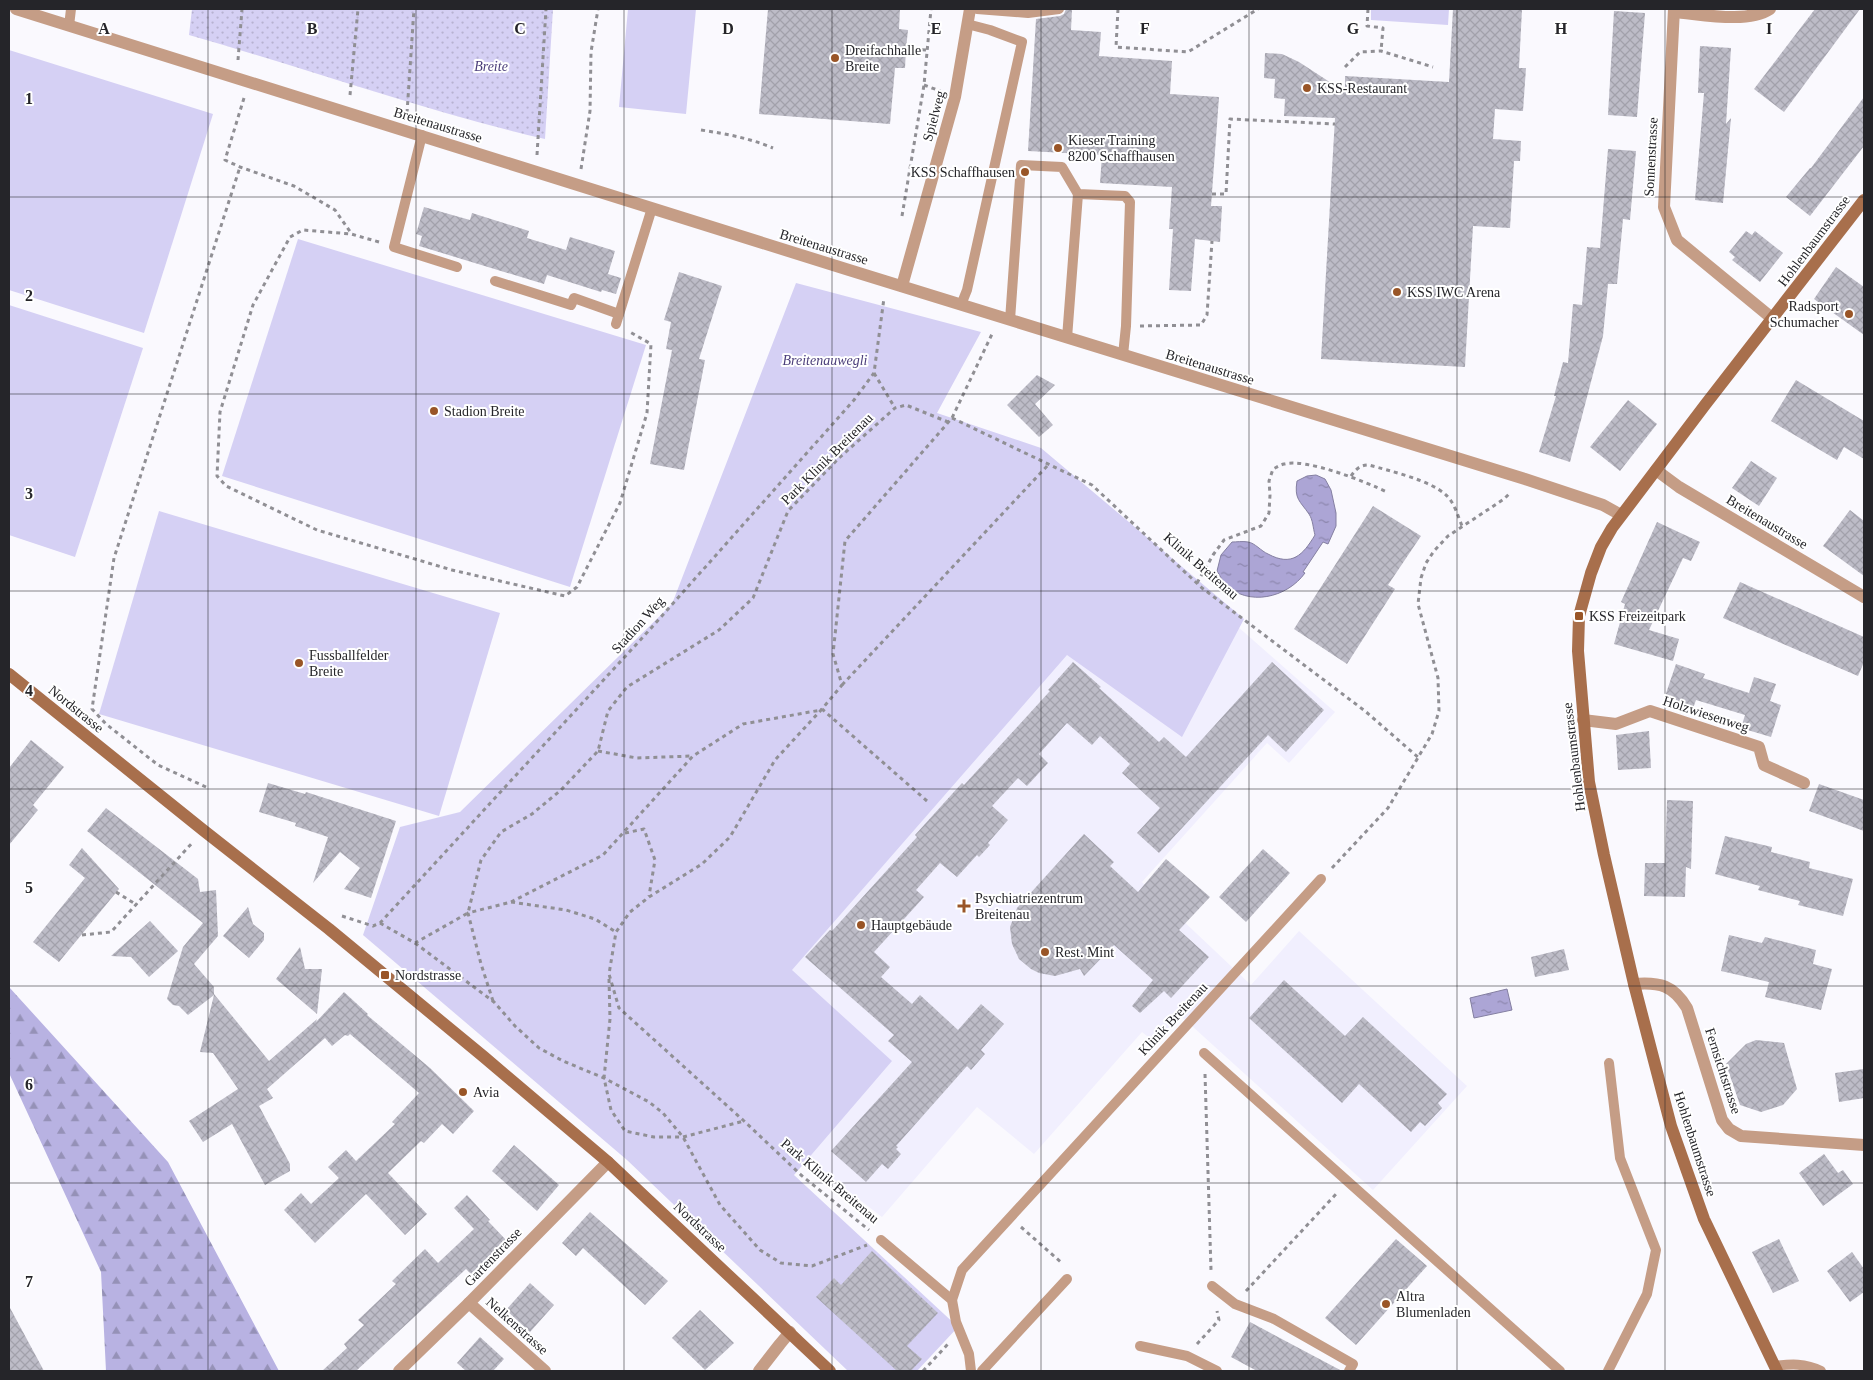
<svg xmlns="http://www.w3.org/2000/svg" width="1873" height="1380" font-family="'Times New Roman',serif">
	<defs>
		<pattern id="grass-dots" width="8" height="8" patternUnits="userSpaceOnUse" patternTransform="scale(1.25)"><rect width="8" height="8" fill="#d5d0f4"/><path d="M2 2h.1M6 6h.1" fill="none" stroke="#b7b2d1" stroke-width="1.8" stroke-linecap="round"/></pattern>
		<pattern id="forest-firs" width="22" height="20" patternUnits="userSpaceOnUse" patternTransform="scale(1.25)"><rect width="22" height="20" fill="#b8b2e2"/><path d="M5 1l3.5 6h-7zM16 11l3.5 6h-7z" fill="#9591b7"/></pattern>
		<pattern id="water-ripples" width="26" height="14" patternUnits="userSpaceOnUse" patternTransform="scale(1.25)"><rect width="26" height="14" fill="#aca5d5"/><path d="M2 4q2-2 4 0t4 0M15 11q2-2 4 0t4 0" fill="none" stroke="#8c86ad"/></pattern>
		<pattern id="building-cross-hatch" width="8" height="8" patternUnits="userSpaceOnUse" patternTransform="scale(1.25)"><rect width="8" height="8" fill="#bdbcc7"/><path d="M0 0l8 8M0 8l8-8" fill="none" stroke="#a2a1ab"/></pattern>
	</defs>
	<rect width="100%" height="100%" fill="#faf9fe"/>
	<path fill="#f1effe" d="M1044 582 1204 597 1335 712 1289 763 1267 743 1142 882 1251 985 1299 931 1467 1086 1373 1190 1182 1017 1157 1044 1142 1032 1034 1154 977 1107 882 1217 779 1137 712 962Z"/>
	<path fill="url(#grass-dots)" d="M192 9H553L545 139C425 111 308 69 189 35Z"/>
	<path fill="url(#forest-firs)" d="M9 987 168 1162 279 1371H106L101 1272 9 1073Z"/>
	<g fill="#d5d0f4">
		<path d="M628 9H696L686 114 619 107Z"/>
		<path d="M1371 9H1449L1448 25 1371 20Z"/>
		<path d="M9 50 213 114 144 333 9 290Z"/>
		<path d="M298 239 646 345 570 587 222 476Z"/>
		<path d="M796 283 981 332 937 413 1041 448 1244 619 1182 737 1067 655 792 970 892 1061 794 1175 958 1327 917 1371H848L627 1160 363 935 400 827 460 812 672 604Z"/>
		<path d="M9 305 143 348 75 557 9 535Z"/>
		<path d="M159 511 500 613 439 816 99 714Z"/>
	</g>
	<g fill="url(#water-ripples)" stroke="#847fa1">
		<path d="M1316 475 1325 479 1331 490 1336 513V526L1328 544 1323 542 1303 572 1305 573C1287 598 1248 607 1225 584 1222 581 1220 575 1217 571L1221 555 1232 542C1236 542 1243 541 1248 542 1255 543 1261 551 1268 554 1292 567 1303 555 1315 535 1313 528 1313 520 1309 514 1300 501 1294 499 1297 481L1307 476Z"/>
		<path d="M1507 989 1512 1010 1474 1018 1470 998Z"/>
	</g>
	<g fill="url(#building-cross-hatch)">
		<path d="M768 9H900L899 29 908 30 906 49 905 68H895L890 124 759 114Z"/>
		<path d="M1066 9H1072L1071 30 1101 32 1099 56 1172 61 1170 94 1219 97 1211 206H1222L1220 242 1195 239 1191 291 1169 290 1173 229H1169L1172 187 1100 183 1102 155 1028 151 1036 19 1060 16 1064 14Z"/>
		<path d="M1453 9H1522L1519 68H1526L1523 111 1495 109 1493 139 1521 141 1520 161H1514L1510 228 1473 226 1465 367 1321 359 1335 118 1284 116 1285 99 1274 98 1275 79 1264 78 1265 53 1282 54 1299 62 1345 92V76L1449 82Z"/>
		<path d="M1815 9H1860L1784 112 1754 89Z"/>
		<path d="M1614 11 1645 13 1637 117 1608 115Z"/>
		<path d="M1700 46 1731 48 1726 124 1731 118 1723 203 1695 200 1704 93H1698Z"/>
		<path d="M1864 97V146L1810 216 1786 197 1810 168H1811Z"/>
		<path d="M1608 149 1636 151 1630 220 1623 219 1617 284H1608L1603 336 1570 462 1539 452 1556 396H1554L1563 362 1568 363 1573 304 1582 305 1587 247 1600 248Z"/>
		<path d="M424 207 470 220 472 213 529 231 527 238 566 250 570 237 615 251 608 274 621 278 616 294 602 290 601 292 547 275 544 284 419 246 422 236 416 234Z"/>
		<path d="M1746 231 1752 235 1755 231 1783 253 1760 282 1732 260 1735 257 1729 252Z"/>
		<path d="M1836 267 1864 287V335L1814 299Z"/>
		<path d="M679 272 722 286 699 359 705 360 684 470 650 464 672 350 666 349 671 322 664 320Z"/>
		<path d="M1037 375 1055 385 1035 404 1053 425 1039 437 1007 405Z"/>
		<path d="M1796 380 1864 421V459L1844 447 1837 460 1771 421Z"/>
		<path d="M1628 400 1657 424 1620 471 1590 447Z"/>
		<path d="M1751 461 1777 478 1759 506 1732 488Z"/>
		<path d="M1373 506 1421 536 1388 585 1395 589 1347 664 1294 629Z"/>
		<path d="M1850 510 1864 521V576L1823 546Z"/>
		<path d="M1657 522 1700 542 1691 561 1683 558 1649 630 1679 639 1673 661 1614 644 1625 604 1621 602Z"/>
		<path d="M1740 582 1864 637V662L1858 676 1723 618Z"/>
		<path d="M1073 662 1101 687 1099 688 1159 742 1164 737 1186 757 1272 662 1324 710 1286 752 1268 735 1159 853 1137 833 1160 808 1122 773 1130 764 1100 736 1092 745 1067 723 1039 754 1048 763 1027 786 1018 778 992 806 1008 820 988 843 990 845 979 857 977 855 957 877 940 863 916 890 924 897 874 952 890 967 881 977 912 1004 920 995 958 1030 981 1004 1004 1024 981 1050 985 1054 971 1070 967 1066 896 1146 898 1147 896 1149 901 1154 888 1169 882 1164 866 1182 831 1151 912 1062 888 1041 894 1035 805 957 830 930 832 931 917 837 915 835 962 783 964 785 1050 691 1048 690Z"/>
		<path d="M1676 664 1705 674 1703 678 1749 693 1754 677 1776 684 1770 701 1781 705 1771 737 1741 728 1745 715 1696 700 1692 711 1663 702Z"/>
		<path d="M1649 731 1651 768 1618 770 1616 735Z"/>
		<path d="M31 740 64 767 33 805 38 810 9 845V768Z"/>
		<path d="M268 783 305 794 306 792 396 821 371 898 344 889 360 868 340 852 313 883 328 837 295 826 296 823 259 812Z"/>
		<path d="M1819 784 1864 800V831L1809 811Z"/>
		<path d="M1667 800 1693 801 1691 869 1686 867 1685 897 1644 896 1645 863H1665Z"/>
		<path d="M106 808 198 879 200 892 216 890 218 936 194 964 214 987V994L269 1061 317 1019 316 1022 344 992 368 1014 367 1015 430 1068 474 1111 453 1134 442 1124 424 1143 421 1141 388 1173 427 1214 405 1235 366 1194 315 1243 284 1210 301 1193 311 1204 339 1178 328 1167 346 1150 356 1161 395 1124 392 1122 419 1093 350 1034 348 1036 345 1035 332 1046 325 1038 267 1089 273 1098 259 1106 290 1164V1171L265 1185 232 1124 203 1142 189 1121 238 1089 213 1053 200 1052 214 995 188 1015 179 1006 173 1005 167 999 183 947 203 923 87 831Z"/>
		<path d="M1084 834 1114 862 1110 866 1138 892 1166 859 1210 897 1179 930 1209 957 1171 998 1164 991 1140 1013 1132 1006 1153 980 1114 945 1084 976 1080 969 1055 976 1039 973 1031 969 1019 959 1012 944 1010 927 1017 908Z"/>
		<path d="M1725 836 1772 847 1771 852 1810 862 1809 868 1853 879 1843 916 1798 905 1800 901 1758 890 1760 886 1715 874Z"/>
		<path d="M82 848 119 889 59 962 33 942 85 878 69 865Z"/>
		<path d="M1263 849 1290 873 1246 922 1219 897Z"/>
		<path d="M248 907 253 924 264 933V940L249 958 223 936Z"/>
		<path d="M150 921 178 951 149 977 131 957 111 956Z"/>
		<path d="M1729 935 1762 943 1765 937 1816 950 1813 964 1832 969 1821 1010 1765 997 1769 982 1721 971Z"/>
		<path d="M300 947 305 969H322L317 1014 276 979Z"/>
		<path d="M1564 949 1569 970 1535 977 1531 957Z"/>
		<path d="M1284 980 1345 1036 1363 1017 1447 1094 1438 1103 1442 1108 1425 1126 1420 1122 1411 1132 1359 1084 1342 1103 1249 1018Z"/>
		<path d="M1756 1040 1784 1043 1797 1089 1783 1105 1761 1112 1740 1105 1726 1064 1746 1044Z"/>
		<path d="M1864 1069V1098L1839 1102 1835 1073Z"/>
		<path d="M514 1145 559 1185 537 1211 492 1171Z"/>
		<path d="M1824 1154 1838 1173 1843 1170 1853 1184 1823 1206 1799 1173Z"/>
		<path d="M467 1195 490 1220 488 1221 506 1240 471 1274 466 1269 356 1371H322L347 1348 344 1344 364 1325 358 1320 396 1284 392 1281 425 1249 438 1263 474 1229 454 1208Z"/>
		<path d="M590 1212 668 1281 645 1305 583 1248 576 1256 562 1243Z"/>
		<path d="M1396 1239 1427 1266 1356 1345 1325 1318Z"/>
		<path d="M1779 1239 1799 1281 1773 1293 1752 1252Z"/>
		<path d="M872 1251 938 1313 907 1346 922 1359 911 1371H897L816 1297 834 1278 841 1285Z"/>
		<path d="M1852 1252 1864 1269V1292L1850 1302 1827 1271Z"/>
		<path d="M530 1283 554 1305 530 1332 506 1310Z"/>
		<path d="M9 1306 44 1371H9Z"/>
		<path d="M700 1310 734 1343 705 1370 672 1338Z"/>
		<path d="M1250 1322 1342 1371H1257L1231 1357Z"/>
		<path d="M480 1337 504 1359 493 1371H466L457 1363Z"/>
	</g>
	<g fill="none" stroke-linecap="round" stroke-linejoin="round">
		<g stroke="#908f94" stroke-width="3" stroke-dasharray="4 4" stroke-linecap="butt">
			<path d="M1118 9 1116 47 1188 52 1258 9"/>
			<path d="M1368 9 1367 26 1383 28 1381 51"/>
			<path d="M906 49 927 50"/>
			<path d="M238 60 242 9"/>
			<path d="M1345 67 1360 52 1381 51 1433 67"/>
			<path d="M924 85 940 91"/>
			<path d="M350 95 358 9"/>
			<path d="M244 98 225 160 240 167 294 186 335 210 351 233"/>
			<path d="M407 113 414 9"/>
			<path d="M701 130C727 134 749 138 773 148"/>
			<path d="M537 155 546 9"/>
			<path d="M581 169 590 111 591 52 598 9"/>
			<path d="M1212 194H1226L1230 119 1335 124"/>
			<path d="M902 216 924 85 931 9"/>
			<path d="M379 242 351 234 303 230 290 237 253 305 220 412 217 476 226 486 317 530 452 570 565 596 577 587 620 503 647 413 651 344 630 332"/>
			<path d="M1140 326 1201 325 1207 315 1212 241"/>
			<path d="M874 373 895 408"/>
			<path d="M952 418 1092 485 1202 588 1365 711 1419 758"/>
			<path d="M1351 476C1356 469 1360 465 1369 465 1390 471 1430 480 1446 495 1454 502 1458 516 1462 526"/>
			<path d="M1197 583 1213 555 1224 540 1261 526 1269 513 1270 495 1269 481 1273 469C1277 467 1280 465 1284 464 1307 458 1366 482 1387 492"/>
			<path d="M842 685 1049 464"/>
			<path d="M822 709 775 760 730 837 702 864 649 897 630 912 616 932 609 974 619 1008 744 1121 801 1175 869 1230"/>
			<path d="M598 751 637 758 692 756"/>
			<path d="M206 787 158 765 106 724 92 709 114 558 240 167"/>
			<path d="M927 801 822 709 842 685 833 654 845 541 952 418 993 332"/>
			<path d="M625 833 644 829 655 860 649 896"/>
			<path d="M1332 868 1388 808 1432 734 1439 711 1438 678 1418 604 1421 578 1426 563 1434 551 1448 536 1504 499 1511 492"/>
			<path d="M116 892 137 905"/>
			<path d="M511 902 603 855 693 756 743 724 821 710"/>
			<path d="M342 916 373 926 380 923 644 636 854 400 874 373 884 298"/>
			<path d="M380 923 415 943 468 913 481 860 501 832 532 814 561 790 598 751 608 711 627 687 719 630 753 598 788 511 839 458 895 408 906 405 948 422"/>
			<path d="M82 935 111 932 193 842"/>
			<path d="M415 943 494 1002 515 1026 539 1048 563 1061 604 1078 649 1102 663 1113 683 1137 720 1205 760 1250 781 1263 812 1266 867 1245"/>
			<path d="M609 979 610 1019 604 1078 611 1110 625 1131 654 1137H683L744 1121"/>
			<path d="M493 1001 481 964 468 913 511 902 566 910 595 919 616 932"/>
			<path d="M1205 1074 1211 1270"/>
			<path d="M1021 1227 1063 1264"/>
			<path d="M1246 1291 1337 1193"/>
			<path d="M1197 1344 1219 1320 1217 1311"/>
			<path d="M923 1371 948 1344"/>
		</g>
		<g stroke="#c59d86" stroke-width="10">
			<path d="M977 9 1028 13 1059 9"/>
			<path d="M69 26 71 9"/>
			<path d="M422 135 394 247 457 267"/>
			<path d="M495 281 571 305 574 298 619 314"/>
			<path d="M961 305 967 290 1022 42 990 30 967 24"/>
			<path d="M1010 320 1021 165 1062 167 1078 194 1125 196 1130 202 1126 326 1123 355"/>
			<path d="M616 324 652 208"/>
			<path d="M1067 338 1078 194"/>
			<path d="M1204 1053 1560 1371"/>
			<path d="M881 1240 952 1300 956 1322 969 1354 971 1371"/>
			<path d="M1212 1286 1235 1304 1274 1319 1353 1364 1349 1371"/>
			<path d="M952 1300 962 1270 1321 879"/>
			<path d="M1140 1346 1187 1356 1217 1371"/>
			<path d="M1774 1366C1791 1364 1805 1363 1821 1371"/>
			<path d="M982 1371 1067 1279"/>
			<path d="M1608 1371 1647 1294 1656 1250 1620 1158 1609 1063"/>
		</g>
		<g stroke="#c59d86" stroke-width="12">
			<path d="M16 9 849 270 1525 479 1603 505 1621 515"/>
			<path d="M1674 9 1664 207 1677 240 1773 319"/>
			<path d="M1674 12C1701 14 1747 24 1770 9"/>
			<path d="M902 286 955 97 970 9"/>
			<path d="M1656 470 1679 487 1864 597"/>
			<path d="M1583 720 1616 724 1650 711 1759 747 1764 765 1804 783"/>
			<path d="M1634 984C1660 982 1673 985 1687 1008L1722 1120 1729 1129 1741 1136 1864 1145"/>
			<path d="M469 1303 545 1371"/>
			<path d="M399 1371 469 1303 608 1162"/>
			<path d="M759 1371 780 1344 790 1332"/>
		</g>
		<g stroke="#a86f4c" stroke-width="12">
			<path d="M9 674 203 830 329 929 484 1057 608 1162 830 1371"/>
			<path d="M1777 1371 1704 1219 1671 1126 1634 984 1604 855 1589 782 1578 651 1579 616 1591 573 1601 547 1612 528 1705 405 1864 200"/>
		</g>
	</g>
	<path fill="none" stroke="#252529" stroke-width="1" stroke-opacity="0.55" d="M208 9V1371M416 9V1371M624 9V1371M832 9V1371M1041 9V1371M1249 9V1371M1457 9V1371M1665 9V1371M9 197H1864M9 394H1864M9 591H1864M9 789H1864M9 986H1864M9 1183H1864"/>
	<g fill="#995527" stroke="#fff" stroke-width="2">
		<circle cx="835" cy="58" r="5"/>
		<circle cx="1307" cy="88" r="5"/>
		<circle cx="1058" cy="148" r="5"/>
		<circle cx="1025" cy="172" r="5"/>
		<circle cx="1397" cy="292" r="5"/>
		<circle cx="1849" cy="314" r="5"/>
		<circle cx="434" cy="411" r="5"/>
		<rect x="1574" y="611" width="10" height="10" rx="2.5"/>
		<circle cx="299" cy="663" r="5"/>
		<path d="M961.5 898.5h5v5h5v5h-5v5h-5v-5h-5v-5h5z"/>
		<circle cx="861" cy="925" r="5"/>
		<circle cx="1045" cy="952" r="5"/>
		<rect x="380" y="970" width="10" height="10" rx="2.5"/>
		<circle cx="463" cy="1092" r="5"/>
		<circle cx="1386" cy="1304" r="5"/>
	</g>
	<g text-anchor="middle" dominant-baseline="central" stroke-width="4" stroke-linejoin="round" paint-order="stroke">
		<g font-size="14" fill="#252529" stroke="#fff" text-anchor="start">
			<text x="845" y="50">Dreifachhalle<tspan x="845" dy="16">Breite</tspan></text>
			<text x="1317" y="88">KSS-Restaurant</text>
			<text x="1068" y="140">Kieser Training<tspan x="1068" dy="16">8200 Schaffhausen</tspan></text>
			<text x="1015" y="172" text-anchor="end">KSS Schaffhausen</text>
			<text x="1407" y="292">KSS IWC Arena</text>
			<text x="1839" y="306" text-anchor="end">Radsport<tspan x="1839" dy="16">Schumacher</tspan></text>
			<text x="444" y="411">Stadion Breite</text>
			<text x="1589" y="616">KSS Freizeitpark</text>
			<text x="309" y="655">Fussballfelder<tspan x="309" dy="16">Breite</tspan></text>
			<text x="975" y="898">Psychiatriezentrum<tspan x="975" dy="16">Breitenau</tspan></text>
			<text x="871" y="925">Hauptgebäude</text>
			<text x="1055" y="952">Rest. Mint</text>
			<text x="395" y="975">Nordstrasse</text>
			<text x="473" y="1092">Avia</text>
			<text x="1396" y="1296">Altra<tspan x="1396" dy="16">Blumenladen</tspan></text>
		</g>
		<g font-size="14" font-style="italic" fill="#4b3e7a" stroke="#fff">
			<text x="491" y="66">Breite</text>
			<text x="825" y="360">Breitenauwegli</text>
		</g>
		<g font-size="14" fill="#252529" stroke="#fff">
			<text transform="translate(934 116) rotate(-75)">Spielweg</text>
			<text transform="translate(438 125) rotate(17)">Breitenaustrasse</text>
			<text transform="translate(1651 157) rotate(-87)">Sonnenstrasse</text>
			<text transform="translate(1814 241) rotate(-53)">Hohlenbaumstrasse</text>
			<text transform="translate(824 247) rotate(17)">Breitenaustrasse</text>
			<text transform="translate(1210 367) rotate(17)">Breitenaustrasse</text>
			<text transform="translate(827 459) rotate(-45)">Park Klinik Breitenau</text>
			<text transform="translate(1767 522) rotate(31)">Breitenaustrasse</text>
			<text transform="translate(1201 566) rotate(41)">Klinik Breitenau</text>
			<text transform="translate(638 625) rotate(-48)">Stadion Weg</text>
			<text transform="translate(76 709) rotate(39)">Nordstrasse</text>
			<text transform="translate(1706 714) rotate(18)">Holzwiesenweg</text>
			<text transform="translate(1574 757) rotate(-97)">Hohlenbaumstrasse</text>
			<text transform="translate(1173 1019) rotate(-47)">Klinik Breitenau</text>
			<text transform="translate(1723 1071) rotate(72)">Fernsichtstrasse</text>
			<text transform="translate(1695 1144) rotate(72)">Hohlenbaumstrasse</text>
			<text transform="translate(830 1181) rotate(40)">Park Klinik Breitenau</text>
			<text transform="translate(700 1227) rotate(43)">Nordstrasse</text>
			<text transform="translate(493 1257) rotate(-46)">Gartenstrasse</text>
			<text transform="translate(517 1326) rotate(42)">Nelkenstrasse</text>
		</g>
	</g>
	<g font-size="16" text-anchor="middle" font-weight="bold" fill="#252529" stroke="#fff" stroke-width="4" stroke-linejoin="round" paint-order="stroke">
		<text x="104" y="34">A</text>
		<text x="312" y="34">B</text>
		<text x="520" y="34">C</text>
		<text x="728" y="34">D</text>
		<text x="936" y="34">E</text>
		<text x="1145" y="34">F</text>
		<text x="1353" y="34">G</text>
		<text x="1561" y="34">H</text>
		<text x="1769" y="34">I</text>
		<text x="29" y="104">1</text>
		<text x="29" y="301">2</text>
		<text x="29" y="499">3</text>
		<text x="29" y="696">4</text>
		<text x="29" y="893">5</text>
		<text x="29" y="1090">6</text>
		<text x="29" y="1287">7</text>
	</g>
	<rect width="1873" height="1380" fill="none" stroke="#252529" stroke-width="20"/>
</svg>
